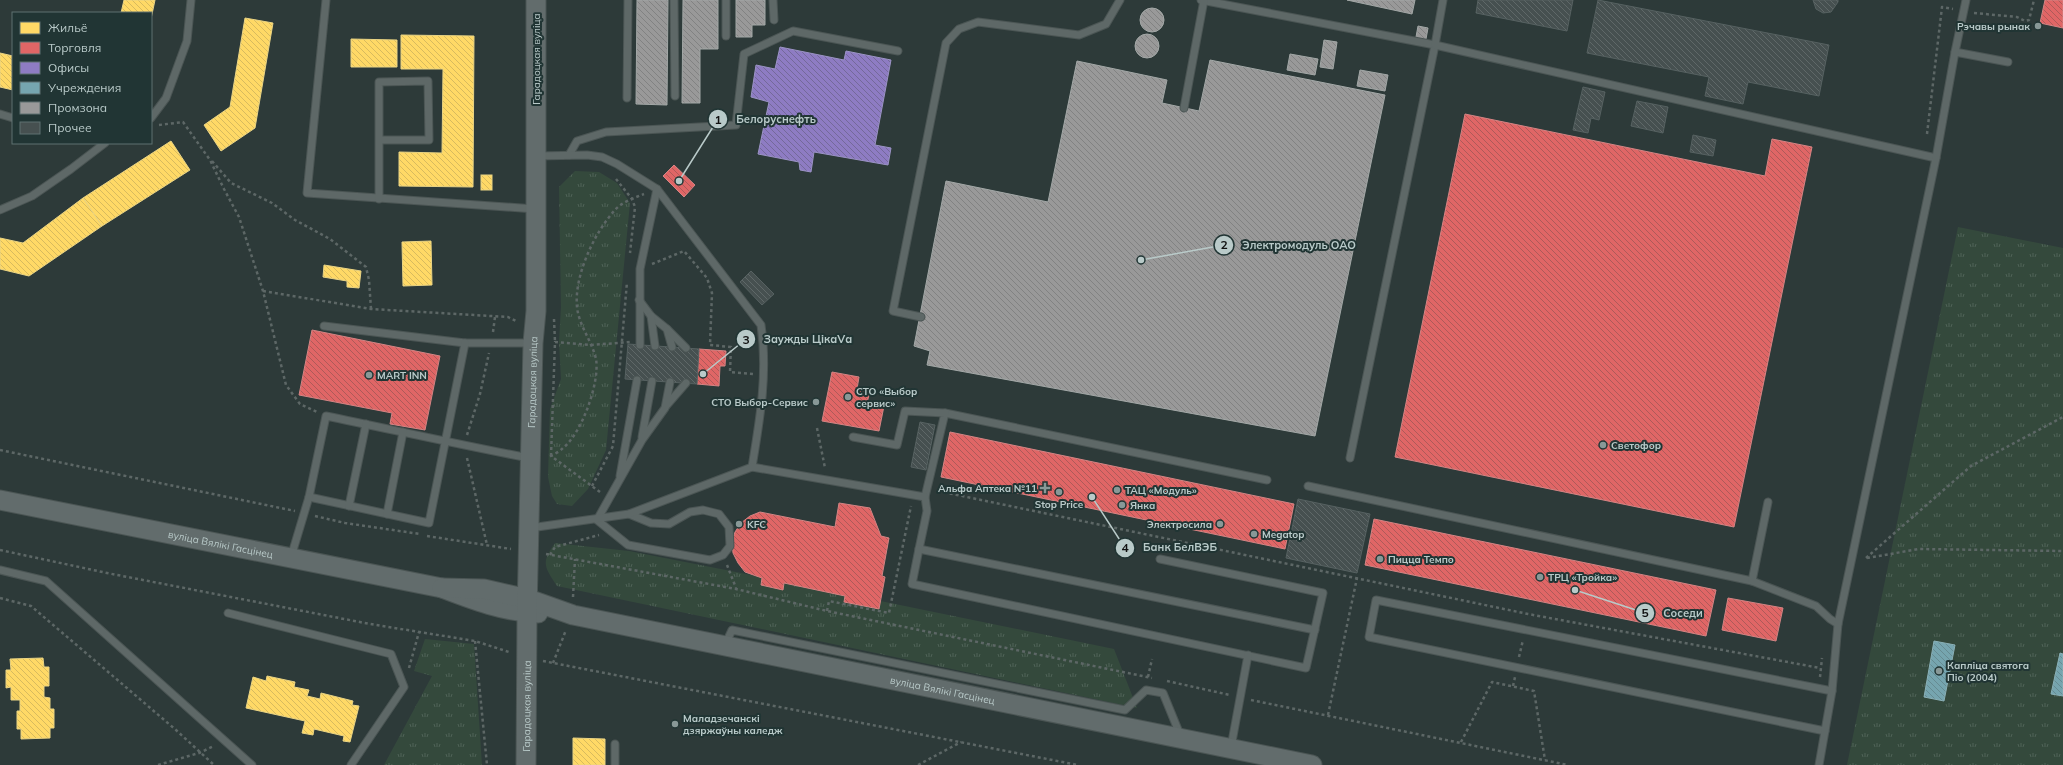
<svg xmlns="http://www.w3.org/2000/svg" width="2063" height="765" font-family="Mulish,sans-serif">
	<defs>
		<pattern id="grass-tufts" width="24" height="20" patternUnits="userSpaceOnUse"><rect width="24" height="20" fill="#34493c"/><path d="M3 7l-1-3M5 7V3M7 7l1-3M15 17l-1-3M17 17v-4M19 17l1-3" fill="none" stroke="#4f6257"/></pattern>
		<pattern id="homes-back-hatch" width="6" height="6" patternUnits="userSpaceOnUse"><rect width="6" height="6" fill="#ffd966"/><path d="M-1 5l2 2M0 0l6 6M5-1l2 2" fill="none" stroke="#d7ba5e"/></pattern>
		<pattern id="shops-back-hatch" width="6" height="6" patternUnits="userSpaceOnUse"><rect width="6" height="6" fill="#e06666"/><path d="M-1 5l2 2M0 0l6 6M5-1l2 2" fill="none" stroke="#ae5a59"/></pattern>
		<pattern id="offices-back-hatch" width="6" height="6" patternUnits="userSpaceOnUse"><rect width="6" height="6" fill="#8e7cc3"/><path d="M-1 5l2 2M0 0l6 6M5-1l2 2" fill="none" stroke="#74699a"/></pattern>
		<pattern id="public-back-hatch" width="6" height="6" patternUnits="userSpaceOnUse"><rect width="6" height="6" fill="#76a5af"/><path d="M-1 5l2 2M0 0l6 6M5-1l2 2" fill="none" stroke="#668b92"/></pattern>
		<pattern id="industry-back-hatch" width="6" height="6" patternUnits="userSpaceOnUse"><rect width="6" height="6" fill="#999"/><path d="M-1 5l2 2M0 0l6 6M5-1l2 2" fill="none" stroke="#818282"/></pattern>
		<pattern id="building-back-hatch" width="6" height="6" patternUnits="userSpaceOnUse"><rect width="6" height="6" fill="#465050"/><path d="M-1 5l2 2M0 0l6 6M5-1l2 2" fill="none" stroke="#5f6868"/></pattern>
	</defs>
	<rect width="100%" height="100%" fill="#2d3a39"/>
	<g fill="url(#grass-tufts)">
		<path d="M575 171 599 172 617 183 630 203 606 450 588 489 572 506 557 504 552 496 548 477 550 409 561 379 559 342 561 307 559 187Z"/>
		<path d="M1958 227 2063 248V765H1847Z"/>
		<path d="M555 543 629 551 822 589 1114 649 1137 708 557 586C544 566 541 563 555 543Z"/>
		<path d="M425 639 474 644 482 765H384L432 676 414 671Z"/>
	</g>
	<g fill="url(#homes-back-hatch)" stroke="#ead484">
		<path d="M124 0H155L151 19V13H121Z"/>
		<path d="M245 18 273 23 255 128 221 151 204 125 230 107Z"/>
		<path d="M401 35 474 36 473 187 399 186V152L442 153 443 69H401Z"/>
		<path d="M351 39 397 40V67H351Z"/>
		<path d="M0 53 13 56V90L0 87Z"/>
		<path d="M171 141 190 170 102 226 83 198Z"/>
		<rect x="481" y="175" width="11" height="15"/>
		<path d="M83 198 102 226 29 276 0 269V238L23 243Z"/>
		<path d="M431 241 432 285 403 286 402 242Z"/>
		<path d="M324 265 361 271 359 288 347 287V281L323 277Z"/>
		<path d="M43 658 44 667H49V686H44V697L50 698V709H54V728H50V738L21 739V729H17V711H20V700H11V687L6 688V670H11L10 659Z"/>
		<path d="M267 676 295 682 294 687 309 690 307 696 320 699 321 693 353 701 352 705 359 706 350 742 343 741 344 736 314 729 313 735 302 733 305 721 246 708 253 677 266 681Z"/>
		<path d="M573 738 605 739V765H573Z"/>
	</g>
	<g fill="url(#shops-back-hatch)" stroke="#d48484">
		<path d="M2045 0H2063V28L2040 23Z"/>
		<path d="M1465 114 1765 176 1772 139 1812 147 1734 527 1395 457Z"/>
		<path d="M674 165 695 185 684 197 663 176Z"/>
		<path d="M312 330 440 356 425 430 390 424 392 413 299 395Z"/>
		<path d="M699 349 726 351 725 366H720L719 386 697 384Z"/>
		<path d="M832 372 859 377 857 389 870 391 867 403 884 406 879 431 822 421Z"/>
		<path d="M950 432 1294 504 1285 549 941 477Z"/>
		<path d="M839 503 870 508 881 536 889 538 882 576 885 577 879 609 844 602 845 596 784 583 783 590 761 585 762 578 745 572 738 563 733 553 732 542 735 532 741 523 750 516 760 512 835 527Z"/>
		<path d="M1374 519 1716 590 1706 636 1365 565Z"/>
		<path d="M1728 598 1783 608 1776 641 1722 630Z"/>
	</g>
	<path fill="url(#offices-back-hatch)" stroke="#9b93c5" d="M780 47 844 60 846 51 891 60 875 145 891 148 888 165 814 152 811 172 800 170 799 162 758 154 769 102 751 97 756 65 775 69Z"/>
	<g fill="url(#public-back-hatch)" stroke="#8ab0b7">
		<path d="M1934 641 1955 645 1944 701 1924 697Z"/>
		<path d="M2060 653 2063 654V696L2051 694Z"/>
	</g>
	<g fill="url(#industry-back-hatch)" stroke="#a3a8a7">
		<path d="M637 0H668L667 105 636 104Z"/>
		<path d="M683 0H718V49H700V103H682Z"/>
		<path d="M736 0H765V25H752V37H736Z"/>
		<path d="M1347 0H1415L1412 14Z"/>
		<circle cx="1152" cy="20" r="12"/>
		<path d="M1418 26 1428 28 1426 39 1416 37Z"/>
		<circle cx="1147" cy="46" r="12"/>
		<path d="M1324 40 1337 42 1333 69 1320 67Z"/>
		<path d="M1290 54 1318 59 1315 75 1287 70Z"/>
		<path d="M1210 60 1385 95 1315 436 927 365 930 351 914 346 946 181 1048 202 1077 61 1167 80 1162 103 1199 111Z"/>
		<path d="M1360 70 1388 75 1385 91 1357 86Z"/>
	</g>
	<g fill="url(#building-back-hatch)" stroke="#566161">
		<path d="M1478 0H1573L1567 31 1476 13Z"/>
		<path d="M1598 0 1829 45 1819 96 1748 82 1743 104 1705 96 1709 77 1587 53Z"/>
		<path d="M1813 0H1838V2L1831 12 1823 13 1816 9Z"/>
		<path d="M1583 87 1605 92 1599 120 1591 118 1588 133 1573 130Z"/>
		<path d="M1637 101 1668 107 1663 133 1631 126Z"/>
		<path d="M1693 135 1716 140 1713 156 1690 152Z"/>
		<path d="M751 271 774 294 762 305 740 282Z"/>
		<path d="M628 344 699 349 697 384 625 379Z"/>
		<path d="M920 422 935 425 926 470 911 467Z"/>
		<path d="M1298 499 1370 514 1357 573 1286 558Z"/>
	</g>
	<g fill="none" stroke-linecap="round" stroke-linejoin="round">
		<defs>
			<g id="lane">
				<path d="M326 0 307 193 535 209"/>
				<path d="M674 0 675 96"/>
				<path d="M773 0 774 20"/>
				<path d="M1201 0 1435 45 1350 458"/>
				<path d="M1443 0 1435 45 1936 158"/>
				<path d="M726 36V0"/>
				<path d="M1955 52 2008 62"/>
				<path d="M627 98 628 0"/>
				<path d="M1184 108 1204 0"/>
				<path d="M0 114 13 118"/>
				<path d="M151 118 166 98 187 41 191 0"/>
				<path d="M569 155 577 141 606 132 736 125 744 54 793 31 898 51"/>
				<path d="M537 156 587 155 602 157 617 164 657 189 761 325C768 373 760 419 752 467"/>
				<path d="M379 199V82L428 81 429 140H379"/>
				<path d="M0 210 32 196 71 169 105 143"/>
				<path d="M639 300 651 316 667 329 672 347"/>
				<path d="M651 316 655 346"/>
				<path d="M921 317 893 311 946 43 959 29 978 22 1079 35 1106 24 1120 0"/>
				<path d="M324 326 465 343H533"/>
				<path d="M667 329 686 348"/>
				<path d="M465 343 429 523 309 497 326 416C394 430 461 445 529 458"/>
				<path d="M640 345V269L657 189"/>
				<path d="M666 406 686 383"/>
				<path d="M945 413 1267 480"/>
				<path d="M642 437 652 381"/>
				<path d="M853 437 897 445 905 411 945 413 925 497"/>
				<path d="M620 476 637 380"/>
				<path d="M1308 486 1752 581"/>
				<path d="M1768 502 1752 581 1816 606 1830 619 1838 624"/>
				<path d="M349 506 366 424"/>
				<path d="M387 514 403 432"/>
				<path d="M629 514 651 523 669 524 690 512 703 510 719 514 729 527 730 546 723 555 710 560 628 545 597 520 642 440 665 408 670 382"/>
				<path d="M530 528 629 514 752 467 925 497 927 511 919 549 1315 630"/>
				<path d="M919 549 912 584 1306 668 1323 593 1160 559"/>
				<path d="M291 557 309 497"/>
				<path d="M0 570 46 581 252 765"/>
				<path d="M228 613 391 654 404 687 351 765"/>
				<path d="M725 645 732 630 1125 710 1146 690 1163 693 1181 737"/>
				<path d="M1825 731 1369 637 1376 600 1832 691"/>
				<path d="M615 744V765"/>
				<path d="M1231 747 1248 655"/>
				<path d="M1819 765 1832 691 1838 624 1936 158 1955 52 1966 0"/>
			</g>
			<g id="secondary">
				<path id="s1" d="M0 500 442 588C473 600 505 612 538 613"/>
				<path id="s2" d="M442 588 484 589 528 599 573 615 1312 765"/>
				<path id="s3" d="M526 765 527 613 533 343 536 311V0"/>
			</g>
		</defs>
		<use href="#lane" stroke="#4b5554" stroke-width="9"/>
		<use href="#secondary" stroke="#4b5554" stroke-width="21"/>
		<g stroke="#5d6766" stroke-width="2.5" stroke-dasharray="3 3" stroke-linecap="butt">
			<path d="M1974 13 2017 17 2025 21 2029 20 2034 0"/>
			<path d="M159 125 183 122 210 160 224 189 239 217 263 291 286 385 300 404 317 412"/>
			<path d="M1927 134 1942 7 1953 9"/>
			<path d="M212 161 231 183 272 203 295 220 330 239 366 267 369 280 371 309"/>
			<path d="M616 179 632 199 635 207 630 253"/>
			<path d="M652 264 684 251 707 278 712 293 710 345 731 347 730 372 753 374"/>
			<path d="M263 291 371 309 508 317 518 322"/>
			<path d="M554 319 555 342"/>
			<path d="M493 332 495 317"/>
			<path d="M817 428 825 468"/>
			<path d="M467 435 480 394 489 353"/>
			<path d="M0 450 295 511"/>
			<path d="M551 456 555 342 591 345 630 342"/>
			<path d="M467 458 487 545"/>
			<path d="M592 486 613 446 627 282"/>
			<path d="M938 491 1528 614 1820 668"/>
			<path d="M600 492 551 456C555 454 560 451 563 448 582 433 600 382 596 359 592 341 579 326 577 307 574 276 594 233 615 210 622 202 634 198 644 194"/>
			<path d="M315 516 345 523 420 534"/>
			<path d="M427 536 511 549"/>
			<path d="M0 550 107 573 370 624 475 641 509 652"/>
			<path d="M546 554 736 589 827 611 1152 678"/>
			<path d="M550 555 555 547 599 535"/>
			<path d="M1866 558 1971 466 2063 417"/>
			<path d="M1867 558 1919 549 2063 551"/>
			<path d="M727 565 736 588"/>
			<path d="M573 597 575 559"/>
			<path d="M0 598 31 606 176 730 214 765"/>
			<path d="M827 611 829 601 889 613 911 506"/>
			<path d="M475 641 487 765"/>
			<path d="M1519 657 1523 640"/>
			<path d="M543 661 1078 765"/>
			<path d="M553 663 566 630"/>
			<path d="M409 668 419 632"/>
			<path d="M1148 677 1152 659"/>
			<path d="M1820 677 1822 658"/>
			<path d="M1167 681 1230 695"/>
			<path d="M1513 686 1515 677"/>
			<path d="M1251 700 1568 765"/>
			<path d="M1328 715 1357 578"/>
			<path d="M1461 742 1492 682 1534 691 1545 760"/>
			<path d="M158 765 199 753 214 746"/>
			<path d="M918 765 961 742"/>
		</g>
		<use href="#lane" stroke="#5e6867" stroke-width="7"/>
		<use href="#secondary" stroke="#626c6c" stroke-width="19"/>
	</g>
	<g fill="#889897" stroke="#213534" stroke-width="1.5">
		<circle cx="2038" cy="26" r="4"/>
		<circle cx="369" cy="375" r="4"/>
		<circle cx="848" cy="397" r="4"/>
		<circle cx="816" cy="402" r="4"/>
		<circle cx="1603" cy="445" r="4"/>
		<path d="M1043 482h4v4h4v4h-4v4h-4v-4h-4v-4h4z"/>
		<circle cx="1117" cy="490" r="4"/>
		<circle cx="1059" cy="492" r="4"/>
		<circle cx="1122" cy="505" r="4"/>
		<circle cx="739" cy="524" r="4"/>
		<circle cx="1220" cy="524" r="4"/>
		<circle cx="1254" cy="534" r="4"/>
		<circle cx="1380" cy="559" r="4"/>
		<circle cx="1540" cy="577" r="4"/>
		<circle cx="1939" cy="671" r="4"/>
		<circle cx="675" cy="724" r="4"/>
	</g>
	<g text-anchor="middle" dominant-baseline="central" stroke-width="4" stroke-linejoin="round" paint-order="stroke">
		<g font-size="10" font-weight="bold" fill="#b9cac9" stroke="#213534" text-anchor="start">
			<text x="2030" y="26" text-anchor="end">Рэчавы рынак</text>
			<text x="377" y="375">MART INN</text>
			<text x="856" y="391">СТО «Выбор<tspan x="856" dy="12">сервис»</tspan></text>
			<text x="808" y="402" text-anchor="end">СТО Выбор-Сервис</text>
			<text x="1611" y="445">Светофор</text>
			<text x="1037" y="488" text-anchor="end">Альфа Аптека №11</text>
			<text x="1125" y="490">ТАЦ «Модуль»</text>
			<text x="1059" y="504" text-anchor="middle">Stop Price</text>
			<text x="1130" y="505">Янка</text>
			<text x="747" y="524">KFC</text>
			<text x="1212" y="524" text-anchor="end">Электросила</text>
			<text x="1262" y="534">Megatop</text>
			<text x="1388" y="559">Пицца Темпо</text>
			<text x="1548" y="577">ТРЦ «Тройка»</text>
			<text x="1947" y="665">Капліца святога<tspan x="1947" dy="12">Піо (2004)</tspan></text>
			<text x="683" y="718">Маладзечанскі<tspan x="683" dy="12">дзяржаўны каледж</tspan></text>
		</g>
		<g font-size="10" fill="#b9cac9" stroke="#213534">
			<text transform="translate(536 59) rotate(-90)">Гарадоцкая вуліца</text>
			<text stroke="none"><textPath href="#s3" startOffset="383">Гарадоцкая вуліца</textPath></text>
			<text stroke="none"><textPath href="#s1" startOffset="225">вуліца Вялікі Гасцінец</textPath></text>
			<text stroke="none"><textPath href="#s2" startOffset="512">вуліца Вялікі Гасцінец</textPath></text>
			<text stroke="none"><textPath href="#s3" startOffset="59">Гарадоцкая вуліца</textPath></text>
		</g>
	</g>
	<path fill="none" stroke="#b9cac9" stroke-width="1.5" d="M679 181L718 119M1141 260L1224 245M703 374L746 339M1092 497L1125 548M1575 590L1645 613"/>
	<g fill="#b9cac9" stroke="#213534" stroke-width="1.5">
		<circle cx="679" cy="181" r="4"/>
		<circle cx="1141" cy="260" r="4"/>
		<circle cx="703" cy="374" r="4"/>
		<circle cx="1092" cy="497" r="4"/>
		<circle cx="1575" cy="590" r="4"/>
		<circle cx="718" cy="119" r="10"/>
		<circle cx="1224" cy="245" r="10"/>
		<circle cx="746" cy="339" r="10"/>
		<circle cx="1125" cy="548" r="10"/>
		<circle cx="1645" cy="613" r="10"/>
	</g>
	<g font-size="12" text-anchor="middle" font-weight="bold" fill="#111">
		<text x="718" y="124">1</text>
		<text x="1224" y="249">2</text>
		<text x="746" y="344">3</text>
		<text x="1125" y="552">4</text>
		<text x="1645" y="617">5</text>
	</g>
	<g font-size="11" text-anchor="middle" font-weight="bold" fill="#b9cac9" stroke="#213534" stroke-width="4" stroke-linejoin="round" paint-order="stroke">
		<text x="776" y="123">Белоруснефть</text>
		<text x="1299" y="249">Электромодуль ОАО</text>
		<text x="808" y="343">Заужды ЦікаVа</text>
		<text x="1180" y="551">Банк БелВЭБ</text>
		<text x="1683" y="617">Соседи</text>
	</g>
	<rect x="12" y="12" width="140" height="132" fill="#213534" stroke="#5e7170"/>
	<rect x="20" y="22" width="20" height="12" fill="#ffd966" stroke="#5e7170"/>
	<text x="48" y="32" font-size="12" fill="#b9cac9">Жильё</text>
	<rect x="20" y="42" width="20" height="12" fill="#e06666" stroke="#5e7170"/>
	<text x="48" y="52" font-size="12" fill="#b9cac9">Торговля</text>
	<rect x="20" y="62" width="20" height="12" fill="#8e7cc3" stroke="#5e7170"/>
	<text x="48" y="72" font-size="12" fill="#b9cac9">Офисы</text>
	<rect x="20" y="82" width="20" height="12" fill="#76a5af" stroke="#5e7170"/>
	<text x="48" y="92" font-size="12" fill="#b9cac9">Учреждения</text>
	<rect x="20" y="102" width="20" height="12" fill="#999999" stroke="#5e7170"/>
	<text x="48" y="112" font-size="12" fill="#b9cac9">Промзона</text>
	<rect x="20" y="122" width="20" height="12" fill="#465050" stroke="#5e7170"/>
	<text x="48" y="132" font-size="12" fill="#b9cac9">Прочее</text>
</svg>
